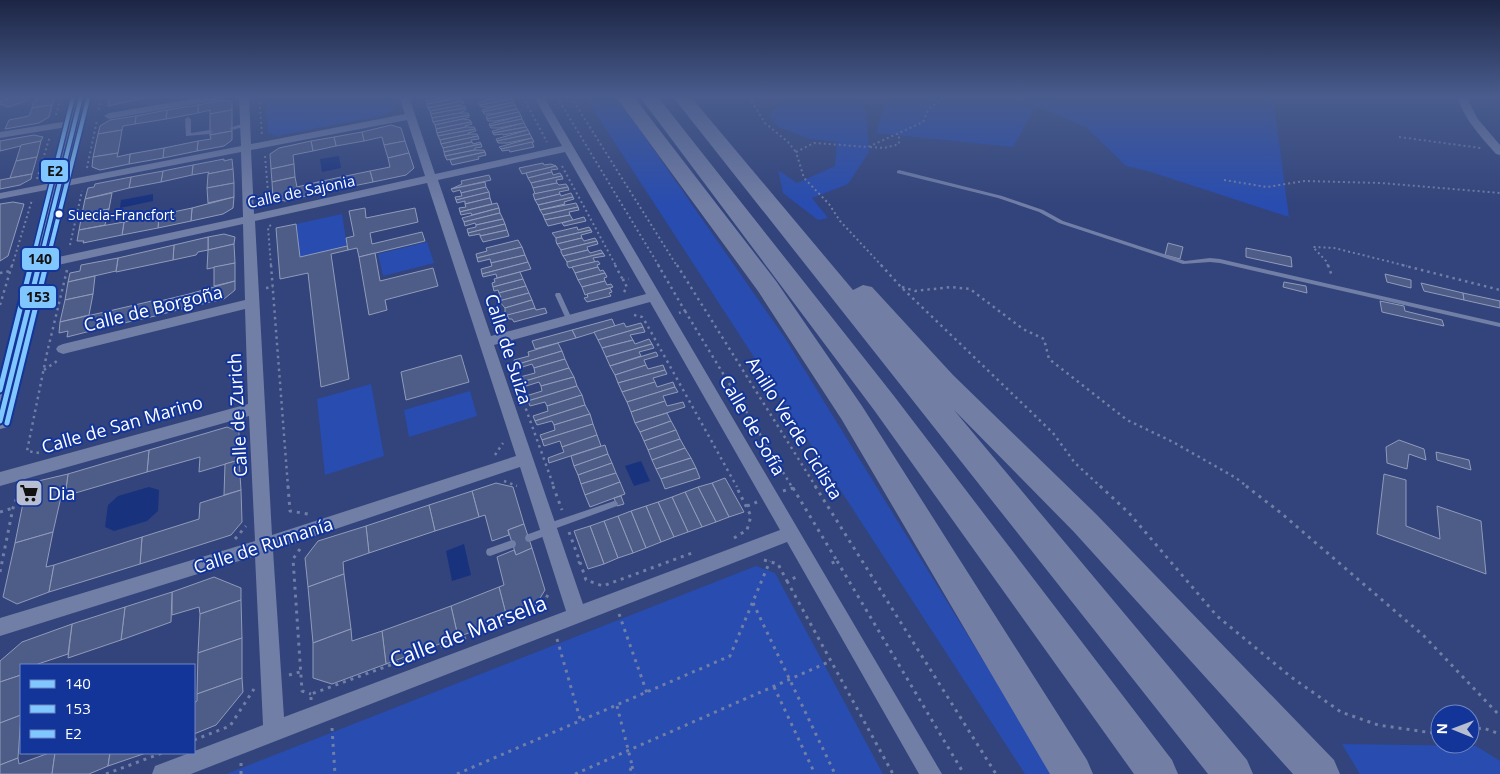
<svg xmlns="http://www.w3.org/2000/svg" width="1500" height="774" font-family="'Open Sans',sans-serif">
	<rect width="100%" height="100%" fill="#32447b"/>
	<g fill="#284cb0">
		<path d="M266 97H391L395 108 385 115 277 136 268 133Z"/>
		<path d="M585 97H617L785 338 1053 774H1025Z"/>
		<path d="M784 97H857L866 111 869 152 848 184 812 198 828 218 818 220 783 193 778 170 797 183 835 166 837 142 811 139 778 127 769 114 785 100Z"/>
		<path d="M887 97H1273L1289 217 1148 171 1126 166 1086 127 1036 106 1013 147 876 133Z"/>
		<path d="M342 214 347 246 300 257 296 224Z"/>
		<path d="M427 242 434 263 383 276 378 254Z"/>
		<path d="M371 384 384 456 325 475 317 399Z"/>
		<path d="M470 391 477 416 409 437 404 410Z"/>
		<path d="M756 566 775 573 883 774H226Z"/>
		<path d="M1342 744 1476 746 1500 761V774H1360Z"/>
	</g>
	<g fill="#18327e">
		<path d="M339 156 341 168 322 172 320 159Z"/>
		<path d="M153 194V201L120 208 121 200Z"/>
		<path d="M641 461 650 481 634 486 625 466Z"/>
		<path d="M149 487 159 490 158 511 147 521 114 531 105 527 108 505 118 496Z"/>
		<path d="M464 544 471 575 452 581 446 551Z"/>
	</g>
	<g fill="#4e5c88" stroke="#909bba">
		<path d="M13 97H30L26 101 8 107 0 104V102Z"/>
		<path d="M39 97H55L52 105 32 108 34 101Z"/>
		<path d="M119 97H149L108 106 109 100Z"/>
		<path d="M447 97H457L427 104 426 101Z"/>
		<path d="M503 97H510L512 99 480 105 479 103 486 101 485 100Z"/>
		<path d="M454 99H461L463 101 428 108 427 104Z"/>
		<path d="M512 99 513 102 489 107H481L480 105Z"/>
		<path d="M224 100 232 102V110L210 114V110L198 113V105Z"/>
		<path d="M463 101 464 103 457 106 430 111 428 108Z"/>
		<path d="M513 102 515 105 483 112 482 110Z"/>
		<path d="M52 105 49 117 39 123 5 129 9 120 29 116 32 108Z"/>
		<path d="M198 105V113L166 119 167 110Z"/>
		<path d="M515 105 517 109 492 114H484L483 112Z"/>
		<path d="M457 106H465V108L431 114 430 111Z"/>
		<path d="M465 108 466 110 460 113 432 118 431 114Z"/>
		<path d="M517 109 519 112 487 119 486 116Z"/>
		<path d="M167 110 166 119 135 124 136 116Z"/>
		<path d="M232 110V131L210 135V114Z"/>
		<path d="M519 112 521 116 496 121H488L487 119Z"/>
		<path d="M460 113H468L469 115 433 122 432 118Z"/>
		<path d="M469 115V117L463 119 435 125 433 122Z"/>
		<path d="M136 116 135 124 123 126 122 130 98 134 100 126 110 120Z"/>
		<path d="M521 116 522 119 490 126 489 124Z"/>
		<path d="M463 119 470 120 471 122 436 129 435 125Z"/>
		<path d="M522 119 524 123 499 128H491L490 126Z"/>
		<path d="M471 122 472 124 465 126 466 127 437 133 436 129Z"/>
		<path d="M524 123 526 127 493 133 492 131Z"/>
		<path d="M391 125 401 128 405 141 384 145 382 137 364 141 362 132Z"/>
		<path d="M466 127H474L475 129 438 136 437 133Z"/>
		<path d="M526 127 528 130 503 135V134L494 135 493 133Z"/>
		<path d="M475 129 476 131 468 133 469 134 440 140 438 136Z"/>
		<path d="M122 130 118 153 93 157 98 134Z"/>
		<path d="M528 130 530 134 497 141 496 139Z"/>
		<path d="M232 131V140L224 146 197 151 198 141 211 139 210 135Z"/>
		<path d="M362 132 364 141 336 146 334 137Z"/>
		<path d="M469 134H477L478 136 441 144 440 140Z"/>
		<path d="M530 134 532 138 507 143H498L497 141Z"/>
		<path d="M34 135 43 137 41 141 0 151V141Z"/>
		<path d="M478 136 479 139 471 140 472 142 443 148 441 144Z"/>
		<path d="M334 137 336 146 313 151 311 141Z"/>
		<path d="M532 138 534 142 501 149 499 147Z"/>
		<path d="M41 141 37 157 16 161 21 145Z"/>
		<path d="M198 141 197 151 163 158 164 148Z"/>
		<path d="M311 141 313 151 293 155 294 164 271 169 270 154 279 148Z"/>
		<path d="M405 141 409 153 388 158 384 145Z"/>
		<path d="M472 142 473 144 480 142 481 144 444 152 443 148Z"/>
		<path d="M532 142 534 147 510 152 509 150 502 151 501 149Z"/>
		<path d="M481 144 482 147 475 148V150L445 156 444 152Z"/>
		<path d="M164 148 163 158 129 164 130 154Z"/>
		<path d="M475 150H484L485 152 447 160 445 156Z"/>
		<path d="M485 152 486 155 478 157 479 159 452 165 450 160Z"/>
		<path d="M118 153 117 157 130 154 129 164 100 170 92 167 93 157Z"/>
		<path d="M409 153 414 168 406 175 373 182 370 171 390 167 388 158Z"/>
		<path d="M37 157 32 174 10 178 16 161Z"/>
		<path d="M224 159V161L232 159 233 169 208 174 209 172 192 175 193 165Z"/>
		<path d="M543 163 544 165 551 164 556 166 522 174 519 168Z"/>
		<path d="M294 164 295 177 272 182 271 169Z"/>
		<path d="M193 165 192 175 161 182 163 171Z"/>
		<path d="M556 166 558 169 551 170 552 172 528 178 526 173Z"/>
		<path d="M233 169 234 183 207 188 208 174Z"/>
		<path d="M163 171 161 182 129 188 131 177Z"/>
		<path d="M370 171 373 182 343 188 341 177Z"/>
		<path d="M552 172 553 175 560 173 562 176 531 183 528 178Z"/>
		<path d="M32 174 31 179 20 185 0 189V180Z"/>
		<path d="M489 175 491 180 451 189 462 184 461 181Z"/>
		<path d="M562 176 563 179 556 180 557 183 533 188 531 183Z"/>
		<path d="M131 177 129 188 85 199 88 188 94 187 95 184Z"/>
		<path d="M295 177 297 187 318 182 319 193 285 201 273 198 272 182Z"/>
		<path d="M341 177 343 188 319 193 318 182Z"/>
		<path d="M485 182 486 187 461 193 460 190 453 192 451 189Z"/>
		<path d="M234 183V197L208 203 207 188Z"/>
		<path d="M557 183 559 185 566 184 568 187 535 194 533 188Z"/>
		<path d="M486 187 489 192 456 200 455 197 462 196 461 193Z"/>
		<path d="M568 187 569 190 559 192 560 194 535 200 533 194Z"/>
		<path d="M489 192 490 198 465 204V201L457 203 456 200Z"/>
		<path d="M112 193 109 209 82 214 85 199Z"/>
		<path d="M571 193 573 197 538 205 535 200 560 194 561 196Z"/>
		<path d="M234 197 233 208 223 214 191 221 192 208Z"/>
		<path d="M573 197 574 199 564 202 565 204 540 210 538 205Z"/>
		<path d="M490 198 492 204 460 212 459 208 466 207 465 204Z"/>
		<path d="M13 202 24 204 8 256 0 261V204Z"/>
		<path d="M497 203 499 208 472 215 471 213 461 215 460 212Z"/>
		<path d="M576 203 578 207 543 215 540 210Z"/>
		<path d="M578 207 579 210 569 212 570 215 545 220 543 215Z"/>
		<path d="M192 208 191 221 158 228 159 215Z"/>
		<path d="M365 208 366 218 415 208 418 222 370 233 372 244 422 232 425 241 359 257 357 248 348 250 346 238 354 236 349 211Z"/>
		<path d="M499 208 500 213 464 222 462 218Z"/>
		<path d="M109 209 105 225 79 230 82 214Z"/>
		<path d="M500 213 503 219 476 225 475 223 465 226 464 222Z"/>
		<path d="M159 215 158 228 122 235 124 222Z"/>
		<path d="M570 215 573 220 548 226 545 220Z"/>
		<path d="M584 217 586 221 564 226 562 223Z"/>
		<path d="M503 219 505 224 468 233 467 229 476 227V225Z"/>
		<path d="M124 222 122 235 83 243 84 241H77L79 230Z"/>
		<path d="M296 224 300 257 347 246 348 250 331 254 349 379 321 387 308 273 280 279 276 228Z"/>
		<path d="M505 224 507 230 480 236V234L469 236 468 233Z"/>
		<path d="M577 227 578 230 589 227 591 230 556 238 552 233Z"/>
		<path d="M507 230 509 236 483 242 480 236Z"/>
		<path d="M591 230 592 232 581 235 582 238 557 244 556 241V238Z"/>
		<path d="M224 234 235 237 234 244 208 250V237Z"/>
		<path d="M208 237V250L198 252 196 255 173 260 174 245Z"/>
		<path d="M582 238 584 241 595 238 597 241 561 250 557 244Z"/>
		<path d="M518 240 522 247 477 258 476 254 487 251 486 248Z"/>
		<path d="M597 241 598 244 587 247 588 250 563 256 561 252V250Z"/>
		<path d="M1168 243 1183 247 1180 259 1165 255Z"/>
		<path d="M234 244 235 263 207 269 208 250Z"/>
		<path d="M174 245 173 260 116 272 118 258Z"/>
		<path d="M522 247 525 255 491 263 490 259 478 262 477 258Z"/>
		<path d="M1246 248 1291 257 1292 267 1246 257Z"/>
		<path d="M588 250 590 253 601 250 603 253 567 262 563 256Z"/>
		<path d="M375 253 380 281 433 268 438 286 385 300 387 310 369 315 359 257Z"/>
		<path d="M603 253 605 256 593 258 595 262 569 268 567 265V262Z"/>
		<path d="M525 255 528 262 482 274 481 269 492 266 491 263Z"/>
		<path d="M118 258 116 271 68 282 70 273 80 271 81 265Z"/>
		<path d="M598 261 600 264 597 265 598 267 575 273 572 267Z"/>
		<path d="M528 262 531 269 497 278 496 274 483 277 482 274Z"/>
		<path d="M235 263V281L214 286V267Z"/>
		<path d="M598 267 600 271 603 270 605 273 578 280 575 273Z"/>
		<path d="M520 272 523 279 493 287 492 283 495 282 494 279Z"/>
		<path d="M605 273 607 277 604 278 605 281 582 287 578 280Z"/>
		<path d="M1385 274 1411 280V288L1387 282Z"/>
		<path d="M95 276 93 294 65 300 68 282Z"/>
		<path d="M523 279 526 286 499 293 498 290 494 291 493 287Z"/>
		<path d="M235 281V290L224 299 189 307V294Z"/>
		<path d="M605 281 607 285 611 284 613 287 585 295 582 287Z"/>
		<path d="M1284 282 1306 286 1307 293 1283 287Z"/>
		<path d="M1421 283 1463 293 1464 300 1424 291Z"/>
		<path d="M526 286 529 293 499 301 497 297H501L499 293Z"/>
		<path d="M610 288 612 292 609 293 611 296 587 302 584 298 588 297 587 294Z"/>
		<path d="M529 293 532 300 505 308 499 301Z"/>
		<path d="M1463 293 1500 301V308L1464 300Z"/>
		<path d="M93 294 89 315 60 322 65 300Z"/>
		<path d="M189 294V307L155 316 156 302Z"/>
		<path d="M156 300 155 316 106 327 109 311Z"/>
		<path d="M532 300 535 308 505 316V308Z"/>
		<path d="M1380 301 1404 306 1405 311 1442 320 1444 326 1382 312Z"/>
		<path d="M535 308 536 310 545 308 547 313 514 322 512 319H509L507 315Z"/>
		<path d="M109 311 106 327 67 337 68 331 59 333 60 322Z"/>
		<path d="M612 319 615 326 576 338 572 330Z"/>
		<path d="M624 323 626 327 641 323 643 327 598 340 594 332Z"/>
		<path d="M643 327 645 332 630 335 633 340 602 348 598 340Z"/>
		<path d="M572 330 576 338 535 349 532 341Z"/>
		<path d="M649 339 652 344 606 357 602 348 633 340 635 344Z"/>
		<path d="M558 343 562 351 515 365 514 360 529 356 528 352Z"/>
		<path d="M652 344 654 348 639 352 641 356 610 366 606 357Z"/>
		<path d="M562 351 565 359 534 368 532 364 516 369 515 365Z"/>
		<path d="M656 352 658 356 644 360 646 365 615 375 610 366Z"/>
		<path d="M461 355 469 382 406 400 401 372Z"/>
		<path d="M565 359 569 368 522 382 520 377 535 373 534 368Z"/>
		<path d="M646 365 648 369 663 365 665 370 618 383 615 375Z"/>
		<path d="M569 368 574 377 541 386 539 382 523 387 522 382Z"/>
		<path d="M665 370 667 374 653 378 655 382 622 392 618 383Z"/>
		<path d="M574 377 577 386 528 401 526 396 542 391 541 386Z"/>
		<path d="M655 382 657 387 673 382 675 387 627 402 622 392Z"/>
		<path d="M577 386 582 395 547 406 545 402 530 406 528 401Z"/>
		<path d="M675 387 678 392 663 396 665 401 631 412 627 402Z"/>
		<path d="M582 395 585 405 535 421 533 416 548 411 547 406Z"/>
		<path d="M665 401 667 406 683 402 685 407 635 423 631 412Z"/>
		<path d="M585 405 590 414 554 425 552 421 537 425 535 421Z"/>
		<path d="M667 413 671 421 640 432 635 423Z"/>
		<path d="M590 414 593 424 542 440 540 435 555 430 554 425Z"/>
		<path d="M671 421 676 430 644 441 640 432Z"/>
		<path d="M593 424 597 435 562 447 560 441 544 446 542 440Z"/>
		<path d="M227 427 239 432V460L199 472 200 457 147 472 149 450Z"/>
		<path d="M676 430 680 439 648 450 644 441Z"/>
		<path d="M597 435 601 446 549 463 548 458 564 452 562 447Z"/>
		<path d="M680 439 685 448 652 460 648 450Z"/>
		<path d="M1399 440 1424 449 1426 460 1409 454 1407 469 1387 463 1386 447Z"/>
		<path d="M605 445 608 454 574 466 571 456Z"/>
		<path d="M685 448 691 458 656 469 652 460Z"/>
		<path d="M149 450 147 472 65 496 68 474Z"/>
		<path d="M1436 452 1469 460 1471 470 1437 460Z"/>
		<path d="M608 454 612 463 578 475 574 466Z"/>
		<path d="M691 458 696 468 661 479 656 469Z"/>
		<path d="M239 460 241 490 224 495 225 464Z"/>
		<path d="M612 463 616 473 581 484 578 475Z"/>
		<path d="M696 468 700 478 665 489 661 479Z"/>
		<path d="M616 473 620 482 585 495 581 484Z"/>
		<path d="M68 474 65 496 61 497 53 532 15 543 25 493 38 481Z"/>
		<path d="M1384 474 1406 480V526L1440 539 1437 506 1481 521 1486 574 1377 534Z"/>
		<path d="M725 478 744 512 729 517 712 483Z"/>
		<path d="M620 482 625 494 590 507 585 495Z"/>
		<path d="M496 483 513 487 524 524 508 530 509 535 492 541 485 515 479 517 472 491Z"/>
		<path d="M712 483 729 517 716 522 698 487Z"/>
		<path d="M698 487 716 522 702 527 685 492Z"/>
		<path d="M241 490 242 522 231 535 140 564 142 537 199 519 200 503Z"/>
		<path d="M472 491 479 517 435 531 429 505Z"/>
		<path d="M685 492 702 527 688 532 672 497Z"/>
		<path d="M621 496 624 504 617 506 614 498Z"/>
		<path d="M672 497 688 532 674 537 658 502Z"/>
		<path d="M658 502 674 537 661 542 646 506Z"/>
		<path d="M429 505 435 531 369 553 366 526Z"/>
		<path d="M646 506 661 542 646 548 631 511Z"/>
		<path d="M631 511 646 548 633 553 618 516Z"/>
		<path d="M618 516 633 553 618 558 604 521Z"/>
		<path d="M604 521 618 558 604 564 590 526Z"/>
		<path d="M524 524 532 548 516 555 508 530Z"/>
		<path d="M366 526 369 553 343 562 344 574 308 587 305 558 318 541Z"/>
		<path d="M590 526 604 564 588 569 574 531Z"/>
		<path d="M53 532 46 567 54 565 49 592 17 604 3 597 15 543Z"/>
		<path d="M142 537 140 564 49 592 54 565Z"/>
		<path d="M532 548 545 590 534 608 507 618 499 587 504 585 497 557 514 550 516 555Z"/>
		<path d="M344 574 351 629 313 643 308 587Z"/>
		<path d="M214 577 241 588V600L200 614 199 607 172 615V592Z"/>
		<path d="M499 587 507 618 458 637 451 606Z"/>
		<path d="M172 592 171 622 121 640 125 607Z"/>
		<path d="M241 600 242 638 198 653 200 614Z"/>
		<path d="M451 606 458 637 386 664 382 631Z"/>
		<path d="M125 607 121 640 68 658 72 624Z"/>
		<path d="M72 624 68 654 35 665H21V675L0 682V661L22 642Z"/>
		<path d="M351 629 352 641 382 631 386 664 332 684 313 678V643Z"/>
		<path d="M242 638V678L197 694 198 653Z"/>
		<path d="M21 675V715L0 723V682Z"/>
		<path d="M242 678 243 692 216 725 194 734V703L197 701V694Z"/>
		<path d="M21 715 18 758 0 765V723Z"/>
		<path d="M49 753H55L52 774H0V765L18 758 19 764Z"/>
		<path d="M55 753H110L108 766 89 774H52Z"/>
		<path d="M110 753H146L108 766Z"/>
	</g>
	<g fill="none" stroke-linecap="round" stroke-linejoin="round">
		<g stroke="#717ea6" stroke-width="2" stroke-dasharray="2 3" stroke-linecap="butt">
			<path d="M259 97 262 135"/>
			<path d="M523 97 547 142"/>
			<path d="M557 97 659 266"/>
			<path d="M571 97 677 266"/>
			<path d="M749 97 765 123 788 142 796 152"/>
			<path d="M0 101 10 97"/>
			<path d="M99 110 101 97"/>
			<path d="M56 115 61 97"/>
			<path d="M1399 137 1481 148"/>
			<path d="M870 147 884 148 899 144V135"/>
			<path d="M265 156 269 204"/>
			<path d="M562 166 616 266"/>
			<path d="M87 168 97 120"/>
			<path d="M37 179 50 136"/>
			<path d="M1224 180 1267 187 1304 181 1381 183 1500 193"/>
			<path d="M271 225 268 227 271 266"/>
			<path d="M70 245 82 191"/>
			<path d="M12 266 32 200"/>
			<path d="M882 266 840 221 829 204 804 178 796 152 814 143 868 147 923 122 928 110 944 97"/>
			<path d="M1328 266 1326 261 1313 247 1334 248 1407 266"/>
		</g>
		<g stroke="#717ea6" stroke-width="2.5" stroke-dasharray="2.5 4" stroke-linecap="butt">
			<path d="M271 265 288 487"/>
			<path d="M615 265 623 280"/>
			<path d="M658 265 661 270"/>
			<path d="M677 265 816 487"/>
			<path d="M881 265 901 287 1053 433 1075 463 1101 487"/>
			<path d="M1328 265 1332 276"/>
			<path d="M1402 265 1500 290"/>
			<path d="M661 270 685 311 679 313"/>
			<path d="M0 273 10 271"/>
			<path d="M902 287 915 291 951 287 970 289 1023 329 1044 339 1049 359 1127 420 1173 442 1236 478 1248 487"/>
			<path d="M266 288 273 287"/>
			<path d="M624 292 627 287 623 280 629 279"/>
			<path d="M0 305 12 265"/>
			<path d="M685 311 792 487"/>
			<path d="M634 315 642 317 646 323 737 487"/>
			<path d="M508 357 507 355 513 348"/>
			<path d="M44 370 57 361"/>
			<path d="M517 384 554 487"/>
			<path d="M39 453 27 451 47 353 67 270"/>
			<path d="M495 455 503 443"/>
			<path d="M504 481 517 486"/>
		</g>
		<g stroke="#717ea6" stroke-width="3" stroke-dasharray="3 5" stroke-linecap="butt">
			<path d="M288 486 290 511 308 514"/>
			<path d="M553 486 562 510"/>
			<path d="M815 486 996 774"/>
			<path d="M1100 486 1129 513 1217 616 1291 677 1341 712 1378 725 1440 734"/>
			<path d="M1246 486 1281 513 1424 636 1500 716"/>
			<path d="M793 488 837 561 827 565"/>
			<path d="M783 491 793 488 792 486"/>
			<path d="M747 506 757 502"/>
			<path d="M0 512 13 508"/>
			<path d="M569 532 580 562 578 563"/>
			<path d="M734 538 747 530 751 516 736 486"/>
			<path d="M235 539 246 526"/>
			<path d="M300 549 293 559 302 691 311 694"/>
			<path d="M764 560 778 564 787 581 799 576"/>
			<path d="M837 561 964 774"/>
			<path d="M580 562 586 580 603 586 692 553"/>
			<path d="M0 572 13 508 20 489"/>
			<path d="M787 581 893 774"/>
			<path d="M753 603 835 774"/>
			<path d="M619 614 647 693"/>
			<path d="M557 639 581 722"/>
			<path d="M289 675 300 672"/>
			<path d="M774 687 815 774"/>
			<path d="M311 700V694L539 611 550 591"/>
			<path d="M617 706 632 765 629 774"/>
			<path d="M332 728 335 774"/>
			<path d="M1470 730 1483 728 1500 734"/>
			<path d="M194 740 230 726 254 689"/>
			<path d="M241 763V774"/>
			<path d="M632 766 634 774"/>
			<path d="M106 774 162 753"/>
			<path d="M457 774 730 656 770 561"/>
			<path d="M575 774 831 661"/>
		</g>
		<g fill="#717ea6" fill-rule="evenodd">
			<path d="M188 117 191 119V133L210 130 213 132 210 134 186 136 185 119Z"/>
			<path d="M245 123 247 124V126L232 130 229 128Z"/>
			<path d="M899 170 1002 196 1043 210 1063 221 1185 261 1210 258 1220 259 1500 323V327L1220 263 1210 262 1183 264 1059 223 1039 212 998 198 897 173V171Z"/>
			<path d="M556 293H560L561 295 572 319 571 321H569L566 319 555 295Z"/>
			<path d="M614 501 617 502 618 504 617 506 554 529 553 533 529 542 526 541 525 538 526 535 545 528 546 524Z"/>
			<path d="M512 540 515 541 516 544 515 547 490 556 487 555 486 552 487 549Z"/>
		</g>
		<g fill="#717ea6" fill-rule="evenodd">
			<path d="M203 97H224L219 100 109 119 104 116 109 113Z"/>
			<path d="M239 97H249L251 144 405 114 399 97H409L435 174 562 146 534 97H544L942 774H919L787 542 191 774H152L155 766 263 725 255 556 0 636V618L255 541 249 416 0 486V472L248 404 245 309 63 354 58 352 56 349 58 346 63 344 245 300 243 224 40 269 34 265 40 261 243 217 241 152 0 199V193L241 146ZM407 120 425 176 254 214 251 150ZM565 152 646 294 491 336 438 180ZM427 183 516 456 272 535 255 221ZM650 302 780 530 583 604 494 345ZM520 467 566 611 284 717 273 550Z"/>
			<path d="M1457 97H1467L1477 118 1500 145V155L1496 154C1481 137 1465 120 1457 97Z"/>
			<path d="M75 120 79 121 80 123 79 125 0 138V132Z"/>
		</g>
		<path fill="#7784a9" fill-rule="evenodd" d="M74 97H88L11 421 8 427 0 429V379Z"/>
		<g fill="#727ea4" fill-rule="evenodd">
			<path d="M616 97H634L776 281 862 406 1087 760 1093 774H1050L842 420 758 291Z"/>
			<path d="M640 97H658L894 396 1172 760 1178 774H1134L874 410Z"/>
			<path d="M673 97H691L853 290 863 285 872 287 953 375 1096 514 1334 760 1340 774H1293L1074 532 954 410 1247 760 1253 774H1208Z"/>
		</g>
		<defs>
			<path id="bus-1-far1" d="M39 266 81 97"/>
			<path id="bus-1" d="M0 421 39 265"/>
			<path id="bus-2-far1" d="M46 266 88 99"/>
			<path id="bus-2" d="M7 423 46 265"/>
			<path id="bus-3-far1" d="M31 266 73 97"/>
			<path id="bus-3" d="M0 390 31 265"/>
		</defs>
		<use href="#bus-1-far1" stroke="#13359a" stroke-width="7"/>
		<use href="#bus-1" stroke="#13359a" stroke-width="9"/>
		<use href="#bus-2-far1" stroke="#13359a" stroke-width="7"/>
		<use href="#bus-2" stroke="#13359a" stroke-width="9"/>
		<use href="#bus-3-far1" stroke="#13359a" stroke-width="7"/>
		<use href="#bus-3" stroke="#13359a" stroke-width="9"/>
		<use href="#bus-1-far1" stroke="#80c6ff" stroke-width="4"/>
		<use href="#bus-1" stroke="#80c6ff" stroke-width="5"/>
		<use href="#bus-2-far1" stroke="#80c6ff" stroke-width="4"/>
		<use href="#bus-2" stroke="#80c6ff" stroke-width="5"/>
		<use href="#bus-3-far1" stroke="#80c6ff" stroke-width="4"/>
		<use href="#bus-3" stroke="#80c6ff" stroke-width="5"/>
	</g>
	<linearGradient id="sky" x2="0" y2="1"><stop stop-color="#1c2544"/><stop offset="0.47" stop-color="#495c8d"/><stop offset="1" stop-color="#495c8d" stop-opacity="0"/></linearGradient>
	<rect width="1500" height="205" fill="url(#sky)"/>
	<defs>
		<symbol id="supermarket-square" viewBox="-11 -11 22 22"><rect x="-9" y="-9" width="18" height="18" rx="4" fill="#b7bed1" stroke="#13359a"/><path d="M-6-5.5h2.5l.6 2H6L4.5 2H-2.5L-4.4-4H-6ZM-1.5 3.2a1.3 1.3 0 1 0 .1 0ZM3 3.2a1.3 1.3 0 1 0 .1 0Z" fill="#111"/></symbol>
	</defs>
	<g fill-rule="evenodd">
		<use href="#supermarket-square" x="13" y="477" width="32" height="32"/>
	</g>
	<circle fill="#fff" stroke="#13359a" stroke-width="2" cx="59" cy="214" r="4.5"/>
	<g text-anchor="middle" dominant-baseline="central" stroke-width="4" stroke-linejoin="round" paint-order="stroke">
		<g font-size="14" fill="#fff" stroke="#13359a" text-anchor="start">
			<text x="68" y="214">Suecia-Francfort</text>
		</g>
		<g font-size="15" fill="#fff" stroke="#13359a">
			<text transform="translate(301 191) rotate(-12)">Calle de Sajonia</text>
		</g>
		<g font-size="18" fill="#fff" stroke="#13359a">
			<text transform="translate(153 308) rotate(-14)">Calle de Borgoña</text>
			<text transform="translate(509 349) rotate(72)">Calle de Suiza</text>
			<text transform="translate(237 415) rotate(-93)">Calle de Zurich</text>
			<text transform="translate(122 424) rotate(-16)">Calle de San Marino</text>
			<text transform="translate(753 425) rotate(60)">Calle de Sofía</text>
			<text transform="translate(795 428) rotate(58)">Anillo Verde Ciclista</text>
			<text transform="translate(263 545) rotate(-18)">Calle de Rumanía</text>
		</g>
		<g font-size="18" fill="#fff" stroke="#13359a" text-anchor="start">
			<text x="48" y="493">Dia</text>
		</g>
		<g font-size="21" fill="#fff" stroke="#13359a">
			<text transform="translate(468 631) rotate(-21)">Calle de Marsella</text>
		</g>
	</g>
	<g stroke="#13359a" stroke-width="2">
		<rect x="40" y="159" width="29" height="24" rx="5" fill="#80c6ff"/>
		<rect x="21" y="247" width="39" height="24" rx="5" fill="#80c6ff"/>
		<rect x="19" y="285" width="38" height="24" rx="5" fill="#80c6ff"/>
	</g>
	<g font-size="14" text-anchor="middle" font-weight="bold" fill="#111">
		<text x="55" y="176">E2</text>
		<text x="40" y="264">140</text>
		<text x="38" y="302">153</text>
	</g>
	<rect x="20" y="664" width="175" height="90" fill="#13359a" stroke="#7186c2"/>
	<rect x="30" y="680" width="25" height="8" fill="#80c6ff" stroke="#7186c2"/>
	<text x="65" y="689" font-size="15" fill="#ffffff">140</text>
	<rect x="30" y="705" width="25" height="8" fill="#80c6ff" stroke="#7186c2"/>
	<text x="65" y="714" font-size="15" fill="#ffffff">153</text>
	<rect x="30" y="730" width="25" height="8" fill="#80c6ff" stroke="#7186c2"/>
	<text x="65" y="739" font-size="15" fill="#ffffff">E2</text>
	<g transform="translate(1455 729) rotate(271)"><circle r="24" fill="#13359a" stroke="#7186c2"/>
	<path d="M0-4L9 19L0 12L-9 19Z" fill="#b7bed1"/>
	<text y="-8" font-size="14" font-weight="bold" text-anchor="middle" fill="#ffffff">N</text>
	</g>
</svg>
